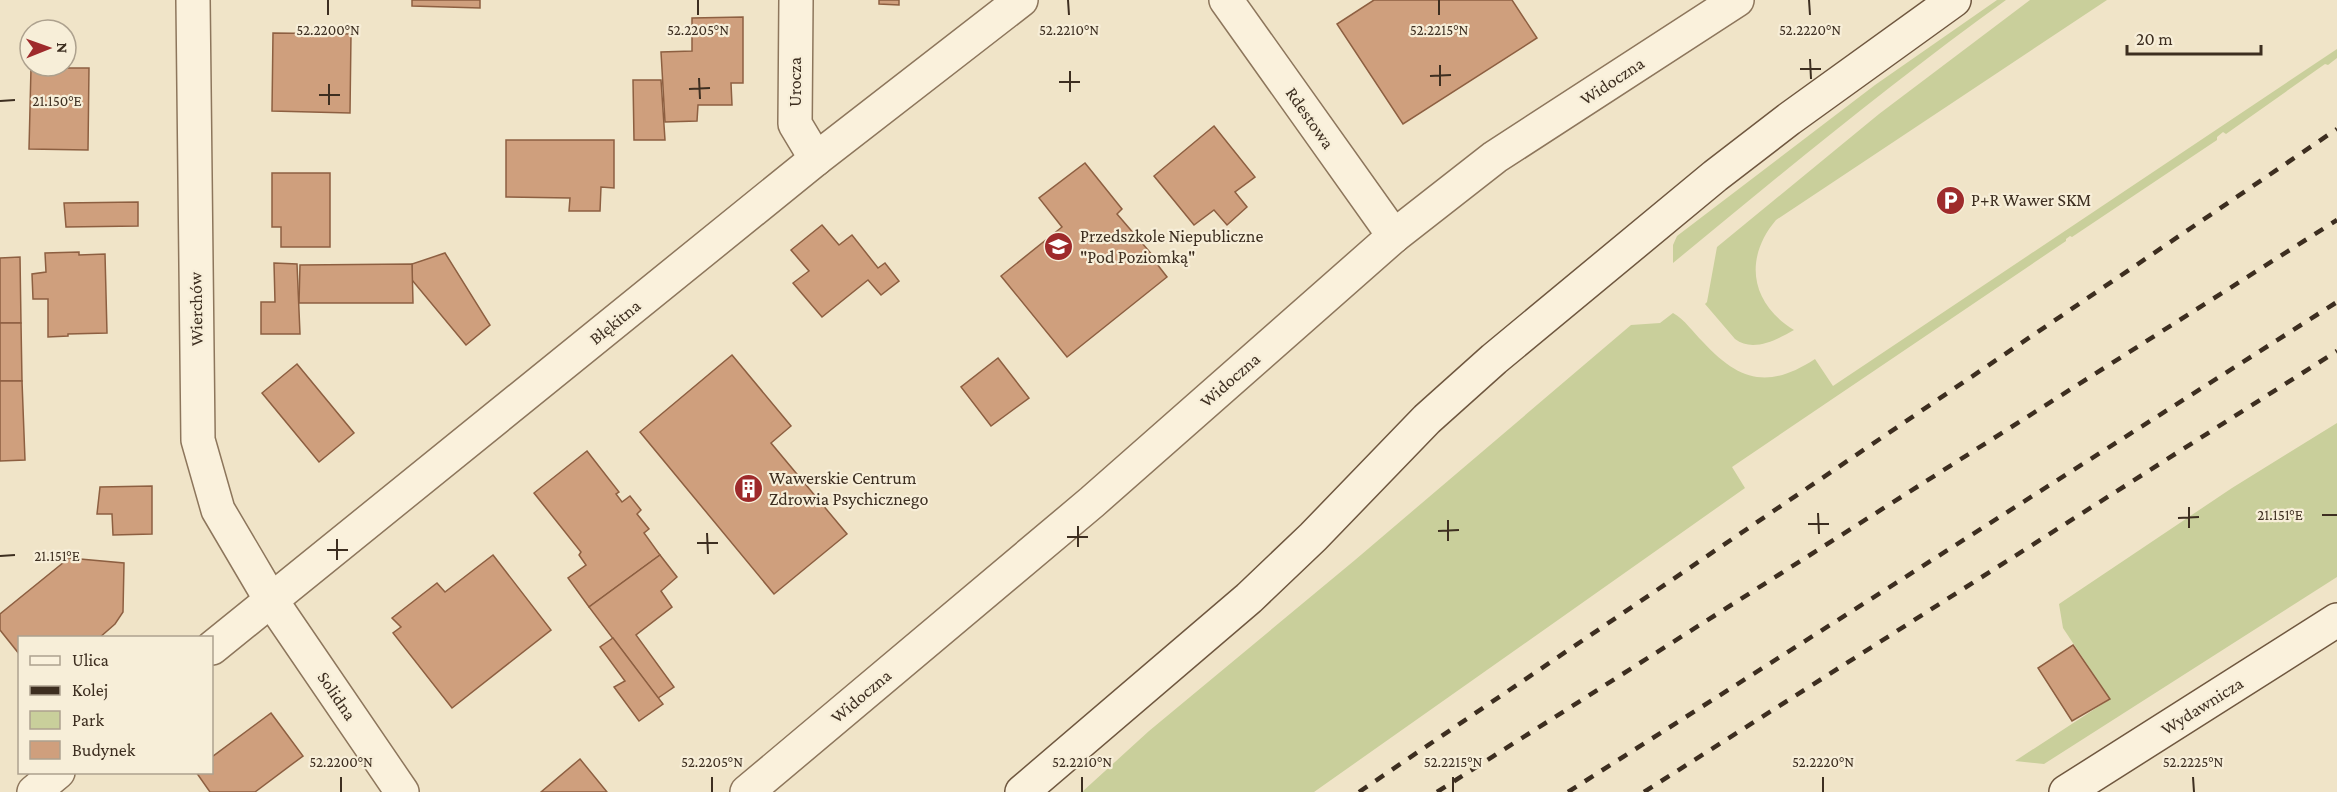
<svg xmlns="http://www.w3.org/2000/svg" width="2337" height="792" font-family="'Crimson Pro',serif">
	<rect width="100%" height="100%" fill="#f0e4c8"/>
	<g fill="#c9cf9b">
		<path d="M1997 0H2006C1891 83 1782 173 1673 263V245L1677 236 1875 85Z"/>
		<path d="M2030 0H2107L1776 220C1743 259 1751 304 1794 330 1778 339 1753 353 1735 339L1705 304 1707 302 1717 247 1879 114Z"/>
		<path d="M2337 49V58L2328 65 2325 64 2226 134 2223 132 2217 137V140L2072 237 2070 236 2066 239V241L1732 467 1745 488 1314 792H1082L1149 731 1355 560 1631 325 1660 323 1673 313C1685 320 1693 332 1703 342 1740 382 1769 389 1815 359L1833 386Z"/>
		<path d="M2337 423V577L2044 764 2015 761 2110 699 2063 628 2059 604 2232 488Z"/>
	</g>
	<g fill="#cf9f7d" stroke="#8d5f41" stroke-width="1.5">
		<path d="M412 0H480V8L412 6Z"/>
		<path d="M879 0H899V5L879 4Z"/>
		<path d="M1374 0H1512L1537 38 1403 124 1337 24Z"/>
		<path d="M743 17V83H731L732 105H698L697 121 665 122 661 52 692 51V18Z"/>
		<path d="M273 33 351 34 350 113 272 111Z"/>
		<path d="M31 68H89L88 150 29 149Z"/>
		<path d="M633 80H661L665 140H634Z"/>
		<path d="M1214 126 1255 177 1235 192 1247 207 1227 225 1214 210 1194 225 1154 176Z"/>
		<path d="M506 140H614V188L601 187 600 211H569L570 198 506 197Z"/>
		<path d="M1085 163 1122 209 1117 214 1154 257 1153 259 1167 277 1067 357 1001 276 1062 227 1039 198Z"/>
		<path d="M272 173H330V247H281V227H272Z"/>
		<path d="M138 202V226L66 227 64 203Z"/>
		<path d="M822 225 839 245 852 235 878 268 885 263 899 281 881 295 868 280 822 317 793 283 809 271 791 250Z"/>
		<path d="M79 252V255L105 254 107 333 68 334V336L48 337V299H33L32 274 46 272 45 253Z"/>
		<path d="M445 253 490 325 466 345 412 280V264Z"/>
		<path d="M20 257 21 323H0V258Z"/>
		<path d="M274 263 297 264 300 334H261V302H275Z"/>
		<path d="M412 264 413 303H299L300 265Z"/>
		<path d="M0 323H21L22 381H0Z"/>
		<path d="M732 355 791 426 771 443 847 534 774 594 640 432Z"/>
		<path d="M998 358 1029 398 991 426 961 387Z"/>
		<path d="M297 364 354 433 319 462 262 393Z"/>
		<path d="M0 381H22L25 460 0 461Z"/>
		<path d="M587 451 619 492 616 494 622 502 630 496 641 510 637 514 649 529 644 533 660 555 589 607 568 578 586 565 579 555 581 552 534 493Z"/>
		<path d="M152 486V534L113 535 112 514H97L100 487Z"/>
		<path d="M493 555 551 630 452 708 393 633 401 627 392 618 437 583 445 592Z"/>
		<path d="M660 555 677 577 661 591 672 607 636 635 674 687 658 698 589 607Z"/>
		<path d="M69 558 124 563 123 612 115 624 99 638H20V655L0 630V614Z"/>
		<path d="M613 638 663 704 639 721 614 687 625 681 600 647Z"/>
		<path d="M2073 645 2110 699 2072 721 2038 668Z"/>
		<path d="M271 713 303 756 255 792H210L196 772H212V757Z"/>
		<path d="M580 759 607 792H541Z"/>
	</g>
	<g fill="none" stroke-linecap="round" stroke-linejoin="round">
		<defs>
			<g id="street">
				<path d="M193 0 198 440 218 510 271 600 402 792"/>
				<path d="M796 0 795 124 816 159"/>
				<path d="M1226 0 1394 236"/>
				<path d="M212 648 816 159 1021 0"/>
				<path d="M34 792 58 772"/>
				<path d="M747 792 1092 502 1394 236 1495 157 1737 0"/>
			</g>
			<g id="secondary">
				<path d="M1022 792 1249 598 1313 537 1427 419 1494 359 1715 176 1789 119 1954 0"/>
				<path d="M2066 792 2337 620"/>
			</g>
		</defs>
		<use href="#street" stroke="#8d765c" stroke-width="36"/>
		<use href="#secondary" stroke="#6f573f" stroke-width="36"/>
		<use href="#street" stroke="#faf1dc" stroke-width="33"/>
		<use href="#secondary" stroke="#faf1dc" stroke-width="33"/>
		<g stroke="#3d2e20" stroke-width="4.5" stroke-dasharray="10 10" stroke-linecap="butt">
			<path d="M1359 792 2337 129"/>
			<path d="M1437 792 2337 220"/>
			<path d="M1568 792 2337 302"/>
			<path d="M1644 792 2337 351"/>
		</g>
	</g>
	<path fill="none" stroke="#3d2e20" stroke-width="2" d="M328 0V15M698 0V15M1068 0 1069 15M1439 0V15M1809 0 1810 15M1810 59 1811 79M1440 65V86M1800 69H1821M1070 71V92M1430 76 1451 75M699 78 700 99M1059 82H1080M329 84V105M689 89 710 88M319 95H340M0 101 15 100M2189 507V528M1818 513 1819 534M2322 515H2337M2178 518 2199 517M1448 520V541M1808 524H1829M1078 526V547M1438 531 1459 530M707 533 708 554M1067 537H1088M337 539V560M697 543H718M327 550H348M0 556 15 555M341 777V792M712 777V792M1082 777V792M1453 777V792M1823 777V792M2193 777 2194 792"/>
	<defs>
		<symbol id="parking-disc" viewBox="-11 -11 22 22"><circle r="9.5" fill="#9e2a2b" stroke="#f7eed8"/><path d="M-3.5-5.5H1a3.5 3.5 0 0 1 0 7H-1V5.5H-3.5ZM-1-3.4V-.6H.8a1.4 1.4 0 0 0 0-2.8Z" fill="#fff"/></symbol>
		<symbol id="school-disc" viewBox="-11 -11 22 22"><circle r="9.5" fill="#9e2a2b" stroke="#f7eed8"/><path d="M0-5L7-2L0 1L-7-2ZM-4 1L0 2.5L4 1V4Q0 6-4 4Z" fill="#fff"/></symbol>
		<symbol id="building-disc" viewBox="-11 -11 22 22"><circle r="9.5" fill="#9e2a2b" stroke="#f7eed8"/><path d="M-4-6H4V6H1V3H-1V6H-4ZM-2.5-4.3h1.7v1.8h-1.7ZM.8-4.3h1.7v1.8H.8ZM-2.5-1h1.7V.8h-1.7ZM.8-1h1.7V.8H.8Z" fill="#fff"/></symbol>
	</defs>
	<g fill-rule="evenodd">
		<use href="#parking-disc" x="1934" y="184" width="33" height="33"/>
		<use href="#school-disc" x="1042" y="230" width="33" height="33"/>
		<use href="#building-disc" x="732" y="472" width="33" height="33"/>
	</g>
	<g text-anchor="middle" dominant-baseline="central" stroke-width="4.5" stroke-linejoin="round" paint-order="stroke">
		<g font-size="18" fill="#3d2e20" stroke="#f7eed8">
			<text transform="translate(1612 81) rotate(-33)">Widoczna</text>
			<text transform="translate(795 82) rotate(-90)">Urocza</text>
			<text transform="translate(1310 118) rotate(55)">Rdestowa</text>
			<text transform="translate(196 309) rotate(-91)">Wierchów</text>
			<text transform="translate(615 322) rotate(-39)">Błękitna</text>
			<text transform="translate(1230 380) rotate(-41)">Widoczna</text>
			<text transform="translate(337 696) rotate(56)">Solidna</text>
			<text transform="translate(861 696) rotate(-40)">Widoczna</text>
			<text transform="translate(2202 706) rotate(-32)">Wydawnicza</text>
		</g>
		<g font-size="18" fill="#3d2e20" stroke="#f7eed8" text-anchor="start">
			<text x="1971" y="200">P+R Wawer SKM</text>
			<text x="1080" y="236">Przedszkole Niepubliczne<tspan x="1080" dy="21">"Pod Poziomką"</tspan></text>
			<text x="769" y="478">Wawerskie Centrum<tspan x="769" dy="21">Zdrowia Psychicznego</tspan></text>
		</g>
	</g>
	<g font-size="15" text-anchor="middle" fill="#3d2e20" stroke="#f7eed8" stroke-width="4.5" stroke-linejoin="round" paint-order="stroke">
		<text x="328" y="35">52.2200°N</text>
		<text x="698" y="35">52.2205°N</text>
		<text x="1069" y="35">52.2210°N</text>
		<text x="1439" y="35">52.2215°N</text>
		<text x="1810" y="35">52.2220°N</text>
		<text x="57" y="106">21.150°E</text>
		<text x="2280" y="520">21.151°E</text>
		<text x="57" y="561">21.151°E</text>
		<text x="341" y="767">52.2200°N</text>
		<text x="712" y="767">52.2205°N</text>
		<text x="1082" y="767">52.2210°N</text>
		<text x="1453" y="767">52.2215°N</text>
		<text x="1823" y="767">52.2220°N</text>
		<text x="2193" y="767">52.2225°N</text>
	</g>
	<rect x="18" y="636" width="195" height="138" fill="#f7eed8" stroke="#ada18e" stroke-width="1.5"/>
	<rect x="30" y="656" width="30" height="9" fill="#faf1dc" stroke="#ada18e" stroke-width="1.5"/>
	<text x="72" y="666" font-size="18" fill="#3d2e20">Ulica</text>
	<rect x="30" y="686" width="30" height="9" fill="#3d2e20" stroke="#ada18e" stroke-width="1.5"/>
	<text x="72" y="696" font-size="18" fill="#3d2e20">Kolej</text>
	<rect x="30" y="711" width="30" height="18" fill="#c9cf9b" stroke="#ada18e" stroke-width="1.5"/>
	<text x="72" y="726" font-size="18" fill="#3d2e20">Park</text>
	<rect x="30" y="741" width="30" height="18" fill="#cf9f7d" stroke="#ada18e" stroke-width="1.5"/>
	<text x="72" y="756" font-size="18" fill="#3d2e20">Budynek</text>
	<g transform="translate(48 48) rotate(89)"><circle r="28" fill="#f7eed8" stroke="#ada18e" stroke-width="1.5"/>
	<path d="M0-4.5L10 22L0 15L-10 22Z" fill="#9e2a2b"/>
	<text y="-9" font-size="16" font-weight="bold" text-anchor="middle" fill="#3d2e20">N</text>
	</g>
	<path d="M2127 45v9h134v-9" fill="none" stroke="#3d2e20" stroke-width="3"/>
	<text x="2136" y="45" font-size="18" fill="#3d2e20" stroke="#f7eed8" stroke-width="4.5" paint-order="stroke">20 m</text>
</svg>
